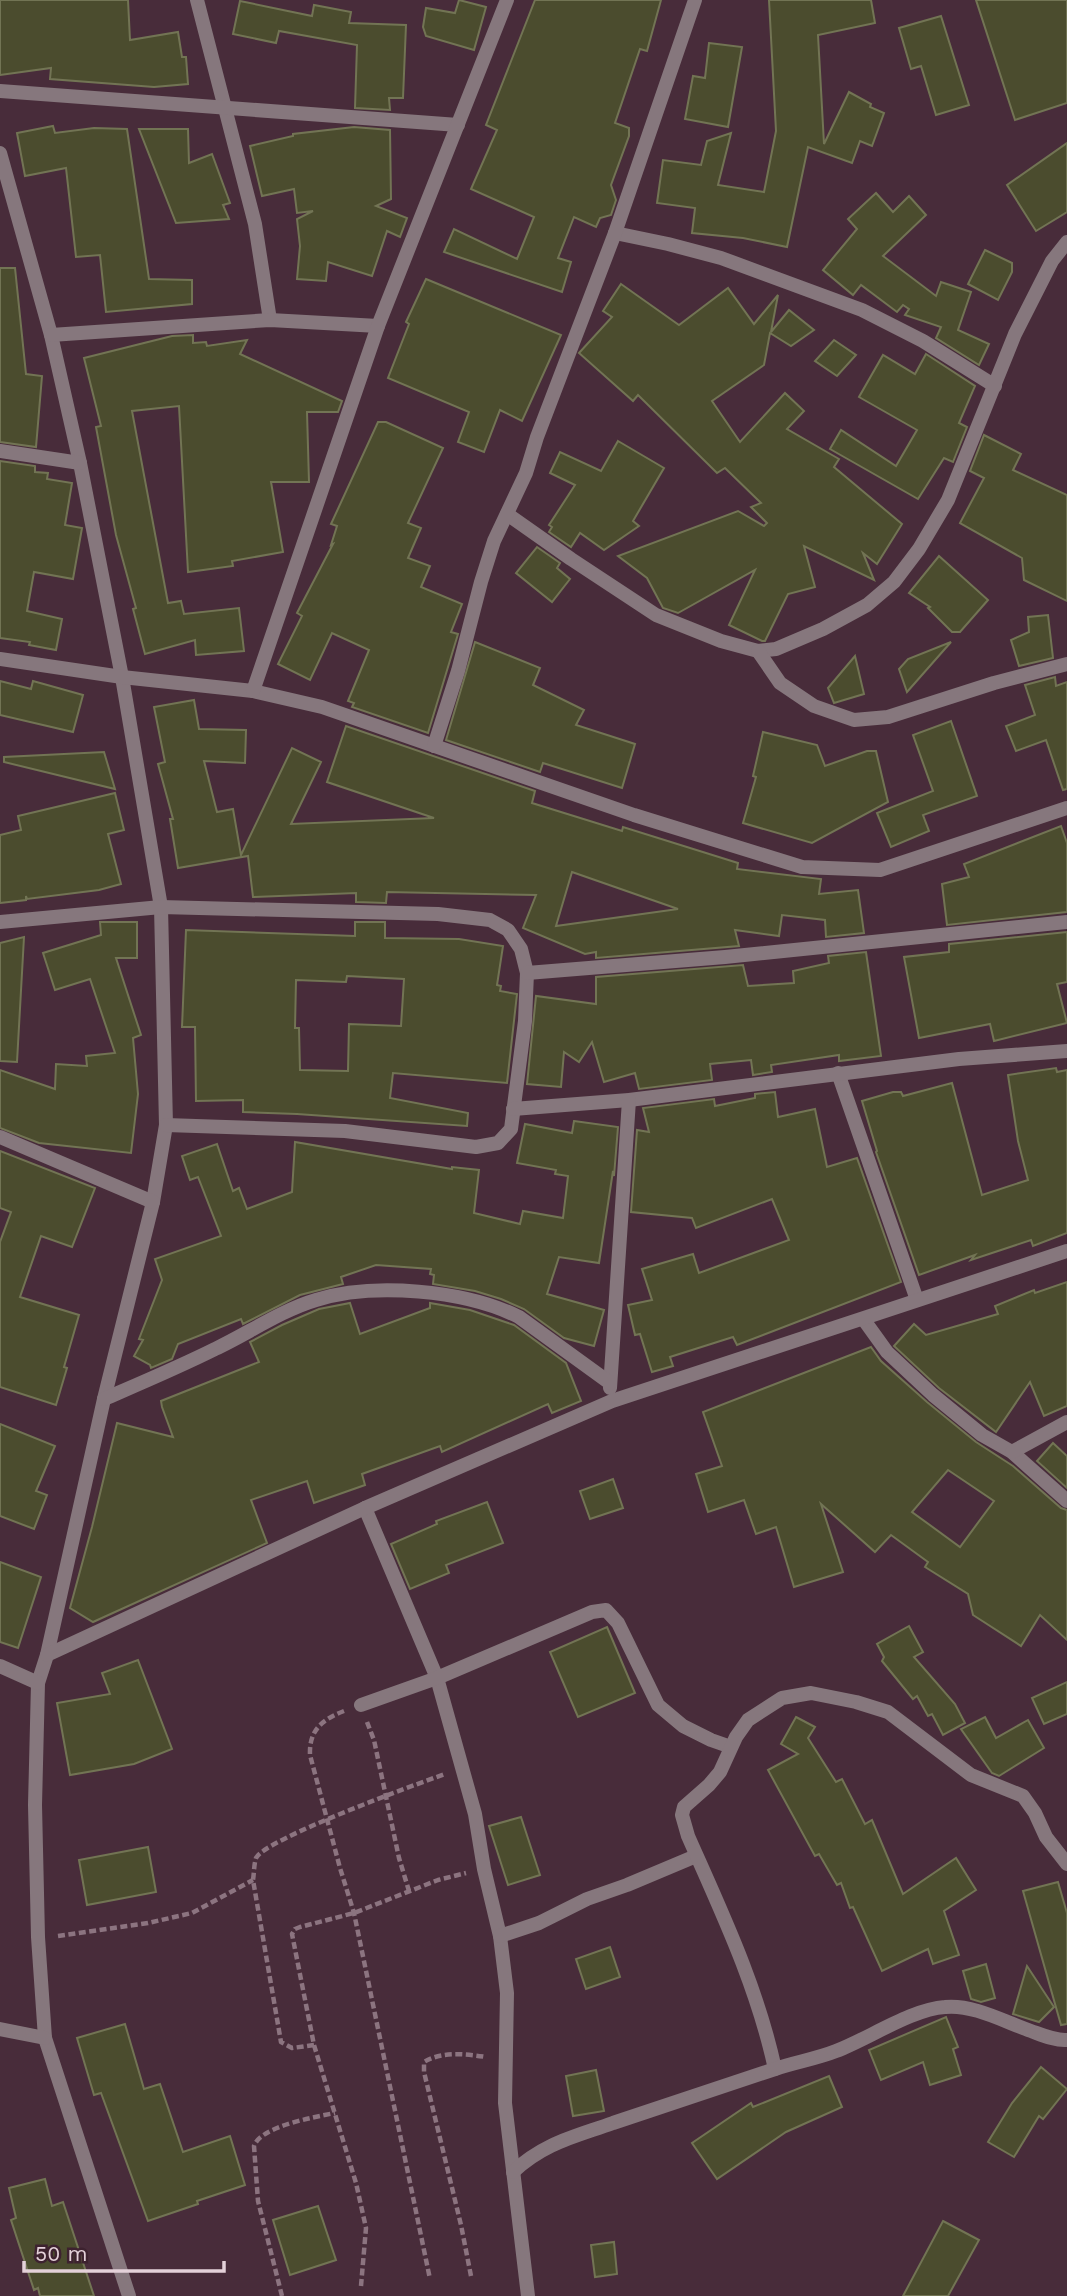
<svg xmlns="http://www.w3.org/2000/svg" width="1067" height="2296" font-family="'Work Sans',sans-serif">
	<rect width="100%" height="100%" fill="#482c3a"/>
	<g fill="#4b4c2e" stroke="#727454" stroke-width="2" fill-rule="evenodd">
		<path d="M0 0H128L130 40 178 32 182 57H186L188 84 154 87 50 79 51 68 0 75Z"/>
		<path d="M459 0 486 7 474 50 426 36 423 27 426 8 455 13Z"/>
		<path d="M535 0H661L647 51 640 49 615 123 629 128V136L611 185 616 200 611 215 600 218 596 227 574 217 558 258 571 262 562 292 444 252 454 229 517 259 534 217 471 189 497 130 486 125Z"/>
		<path d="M769 0H871L875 23 818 35 824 144 849 92 871 104 870 107 884 113 872 146 860 141 852 163 808 147 787 247 743 238 692 233 695 208 657 203 663 160 701 165 707 141 731 133 718 185 764 192 776 131Z"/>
		<path d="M976 0H1067V103L1015 120Z"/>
		<path d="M240 1 312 16 314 5 351 12 349 23 406 25 403 98H389L390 110 355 108 357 45 279 31 276 43 233 34Z"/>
		<path d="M941 16 969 105 936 115 921 66 911 69 899 28Z"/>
		<path d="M709 43 742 47 728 127 685 119 693 76 705 78Z"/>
		<path d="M53 126 55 133 94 128 127 129 149 279 192 280V304L106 312 100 255 76 257 66 168 25 176 17 133Z"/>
		<path d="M354 127 390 130 391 199 376 206 407 218 400 237 387 231 372 276 328 262 326 281 297 279 300 246 297 219 313 211 297 213 294 189 262 196 250 146 293 136V134Z"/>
		<path d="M139 129H188L189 163 212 154 230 203 223 205 229 219 176 223Z"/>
		<path d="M1067 143V212L1036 231 1007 185Z"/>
		<path d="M876 193 893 212 909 196 926 215 883 256 936 296 941 282 971 292 958 330 989 344 979 365 936 338 941 327 905 315 909 309 903 305 897 312 861 285 853 295 823 270 857 229 848 219Z"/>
		<path d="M985 250 1012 263V272L998 300 968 284Z"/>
		<path d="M0 268H15L26 374 42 376 36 447 0 442Z"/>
		<path d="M426 279 561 335 522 421 500 410 484 452 458 442 469 412 388 378 409 324 406 322Z"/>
		<path d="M621 284 679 325 728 288 754 324 778 295 771 332 789 310 814 330 791 346 770 333 764 365 712 401 740 442 785 393 804 411 787 429 839 459 834 467 902 524 877 564 863 553 874 580 804 546 815 587 788 594 765 641H762L729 625 755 570 678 613 663 608 647 578 618 556 738 511 764 526 767 523 751 507 761 503 725 468 717 473 638 395 633 401 579 353 612 317 603 311Z"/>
		<path d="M193 335V343L206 342 207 346 247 340 240 354 342 401 338 412H307L309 482H271L283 552 232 561 233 566 188 572 179 406 132 411 168 603 181 601 184 614 239 608 244 651 196 655 195 640 145 654 133 609 136 608 116 535 96 427 101 426 84 358 172 336Z"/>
		<path d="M834 340 856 355 837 376 815 361Z"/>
		<path d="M926 354 975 386 959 423 967 427 953 462 944 458 918 499 830 449 841 430 896 466 917 430 859 397 883 355 915 374Z"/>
		<path d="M378 422H386L443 448 408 523 421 528 408 558 430 566 421 587 462 604 451 632 458 634 428 733 352 707 354 703 348 701 369 650 332 633 310 680 278 664 302 616 297 613 333 544 331 545 337 526 331 524Z"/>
		<path d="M984 435 1021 454 1013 470 1067 495V601L1024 580 1022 558 960 523 984 478 970 471Z"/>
		<path d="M618 441 664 468 633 521 639 526 604 550 580 533 571 547 549 532 552 527 549 525 575 485 550 473 560 452 601 471Z"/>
		<path d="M0 461 35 466V472L48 473 47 479 72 483 65 525 82 528 73 579 34 572 27 611 62 619 56 650 29 645 30 642 0 638Z"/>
		<path d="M537 547 560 563 557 568 570 579 552 602 516 573Z"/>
		<path d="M939 556 988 600 960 632H952L928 608 930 607 909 593Z"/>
		<path d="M1048 615 1053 658 1019 666 1011 640 1029 632 1028 617Z"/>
		<path d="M475 642 540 668 533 685 584 710 576 725 635 744 622 788 543 763 540 772 446 740Z"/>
		<path d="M951 642 907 692 899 669 908 659Z"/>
		<path d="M855 656 864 694 834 703 828 688Z"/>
		<path d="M1055 677 1056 686 1067 682V789L1063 790 1046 740 1016 751 1006 726 1035 715 1025 685Z"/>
		<path d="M0 681 31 689 33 681 83 695 73 732 0 715Z"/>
		<path d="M194 700 199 729 246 730 245 763 204 761 217 812 233 809 241 855 292 748 321 762 291 824 434 818 327 782 346 726 535 791 532 803 622 831 623 827 738 863 737 869 821 879 819 894 858 890 864 933 826 937 825 920 782 915 779 936 735 930 739 946 596 958V952L585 954 523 928 536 895 387 892 386 903 356 902V893L253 897 248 856 178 868 170 819H173L158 764 165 762 154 707ZM572 872 678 909 556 926Z"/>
		<path d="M951 721 977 796 923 815 929 831 891 847 877 813 933 791 913 735Z"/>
		<path d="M763 732 817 745 825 766 867 751H876L888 802 812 843 743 823 756 777 753 776Z"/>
		<path d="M104 752 115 789 4 762V757Z"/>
		<path d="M115 793 124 830 108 834 121 884 99 890 27 899 26 896V900L0 903V835L21 830 18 816Z"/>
		<path d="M1061 826 1067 843V912L947 925 942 884 969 877 964 864Z"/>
		<path d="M100 922H137V958H116L141 1035 133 1038 138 1094 131 1153 39 1143 0 1128V1070L55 1089 56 1064 87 1066 86 1056 115 1053 90 979 55 990 43 953 101 935Z"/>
		<path d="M355 922H385V938L459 939 503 946 497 985 501 986 500 991 517 994 507 1083 393 1073 390 1098 468 1113 467 1126 297 1114 243 1112V1100L196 1101 195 1027H182L186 930 355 936ZM347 976 404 979 401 1026 349 1024 348 1071 300 1070 299 1028H295L296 980 346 982Z"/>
		<path d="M1067 932V982L1057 984 1067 1023 994 1041 990 1024 919 1038 904 957 949 952V944Z"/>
		<path d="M24 937 17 1062 0 1061V943Z"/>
		<path d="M866 952 881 1056 839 1061V1055L771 1065 772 1072 753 1075 751 1060 710 1064 712 1080 639 1089 635 1073 604 1082 592 1042 579 1062 564 1052 561 1087 527 1084 536 996 596 1004V977L743 965 748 986 794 983 793 971 829 963 828 956Z"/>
		<path d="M1056 1068 1057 1072 1067 1070V1233L1033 1246 1031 1240 971 1260 975 1255 919 1275 876 1152 877 1151 862 1101 893 1092H901L903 1096 952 1083 982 1195 1028 1180 1018 1141 1008 1075Z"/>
		<path d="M775 1092 778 1117 815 1109 827 1167 857 1158 901 1282 737 1345 733 1337 670 1357 673 1366 652 1372 640 1334 635 1335 628 1305 652 1300 642 1269 693 1254 699 1273 789 1240 772 1199 696 1228 692 1218 631 1212 637 1130 649 1132 643 1108 714 1099 715 1106 755 1098V1094Z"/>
		<path d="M574 1121 618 1127 614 1176 613 1171 599 1263 559 1257 547 1294 604 1310 594 1346 564 1338 524 1309 501 1299 475 1291 433 1284 434 1275 430 1274 431 1269 376 1265 341 1277 343 1284 300 1295 243 1324 241 1319 178 1344 172 1359 151 1368 150 1365 134 1356 143 1340 139 1339 162 1280 155 1259 221 1236 198 1177 190 1180 182 1156 217 1144 233 1191 239 1188 247 1209 292 1192 295 1142 452 1169V1167L479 1170 474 1213 520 1224 523 1211 563 1218 568 1176 555 1174 556 1170 517 1163 525 1124 572 1133Z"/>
		<path d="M0 1151 95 1188 72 1247 41 1236 20 1297 79 1315 64 1367 67 1368 56 1405 0 1387V1242L11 1212 0 1208Z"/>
		<path d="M1067 1282V1406L1044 1416 1030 1382 996 1432 939 1388 894 1346 914 1324 926 1335 998 1314 995 1306 1034 1290 1035 1293Z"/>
		<path d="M350 1303 360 1334 430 1308V1303L470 1310 514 1325 566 1363 581 1401 552 1413 548 1404 442 1452 440 1446 362 1474 365 1485 314 1503 307 1481 251 1500 267 1543 93 1622 70 1608 92 1527 117 1423 173 1437 162 1407 161 1401 259 1362 250 1342 282 1325 319 1309Z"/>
		<path d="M871 1347 881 1361 927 1402 976 1442 1013 1466 1061 1508 1067 1510V1640L1040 1615 1021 1646 973 1615 968 1594 925 1567 928 1562 891 1535 875 1552 821 1504 843 1572 794 1587 776 1527 756 1534 744 1500 708 1512 696 1474 722 1466 703 1412ZM948 1470 994 1501 960 1547 912 1512Z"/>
		<path d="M0 1424 55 1446 36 1491 47 1495 34 1529 0 1516Z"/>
		<path d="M1053 1443 1067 1456V1488L1037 1461Z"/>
		<path d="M613 1479 623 1508 590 1519 580 1491Z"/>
		<path d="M487 1502 503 1543 446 1565 449 1573 410 1589 391 1544 437 1524 436 1521Z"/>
		<path d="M0 1562 41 1577 18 1648 0 1642Z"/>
		<path d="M909 1626 923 1652 914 1657 955 1704 965 1723 943 1735 932 1714 928 1716 917 1696 913 1699 882 1661 884 1657 877 1644Z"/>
		<path d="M607 1627 635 1693 578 1717 550 1652Z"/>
		<path d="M138 1660 172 1749 134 1764 70 1775 57 1703 110 1694 102 1673Z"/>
		<path d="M1067 1682V1714L1044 1724 1032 1698Z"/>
		<path d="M796 1717 815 1727 808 1738 836 1782 842 1779 865 1824 872 1820 903 1894 956 1858 976 1890 944 1911 959 1955 933 1964 928 1949 882 1971 853 1907 850 1908 841 1883 837 1885 819 1854 815 1856 768 1770 798 1754 781 1744Z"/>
		<path d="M985 1717 996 1738 1028 1720 1044 1748 999 1776 992 1773 961 1729Z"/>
		<path d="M521 1817 540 1875 508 1885 489 1826Z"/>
		<path d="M148 1847 156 1892 87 1905 79 1860Z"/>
		<path d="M1058 1882 1067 1913V2024L1061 2025 1023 1891Z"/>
		<path d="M610 1947 620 1977 586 1989 576 1959Z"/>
		<path d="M986 1964 995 1998 981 2002 971 1999 963 1971Z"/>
		<path d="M1027 1966 1054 2007 1039 2022 1013 2014Z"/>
		<path d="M946 2017 958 2047 953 2049 961 2075 930 2085 923 2062 881 2080 869 2050Z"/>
		<path d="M125 2024 144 2089 160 2084 183 2152 230 2136 245 2185 197 2201 198 2204 148 2221 101 2093 94 2095 77 2038Z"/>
		<path d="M1041 2067 1067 2089 1043 2119 1039 2116 1014 2157 988 2142 1012 2103Z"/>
		<path d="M596 2070 604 2111 573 2116 566 2076Z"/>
		<path d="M829 2076 842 2107 786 2132 717 2179 692 2143 751 2103 753 2107Z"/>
		<path d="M45 2179 52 2206 63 2202 94 2296H40L38 2288 34 2290 11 2220 16 2218 9 2188Z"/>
		<path d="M318 2206 336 2260 290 2275 273 2220Z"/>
		<path d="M943 2221 979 2240 948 2296H903Z"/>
		<path d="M614 2242 617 2274 595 2277 591 2245Z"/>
	</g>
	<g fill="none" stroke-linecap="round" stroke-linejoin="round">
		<g stroke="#8c7480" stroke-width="4.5" stroke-dasharray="7 3.5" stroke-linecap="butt">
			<path d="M344 1711C321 1720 309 1731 310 1755L340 1868 354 1913 430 2279"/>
			<path d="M367 1722 374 1740 399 1858 409 1891"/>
			<path d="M58 1936 148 1923 192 1913 253 1880"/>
			<path d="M314 2045 292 2048 281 2042 253 1880C254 1874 254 1864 256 1858 265 1839 417 1784 445 1774"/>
			<path d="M471 2276 461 2225 424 2072V2062C442 2051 466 2054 486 2057"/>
			<path d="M361 2286 366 2228 356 2183 314 2045 292 1934 295 1929 300 1927 354 1913 438 1880 466 1873"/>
			<path d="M282 2296 258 2201 254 2146C261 2126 315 2117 335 2113"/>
		</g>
		<g stroke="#86777d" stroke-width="14">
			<path d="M197 0 255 224 270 320"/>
			<path d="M0 91 458 125"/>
			<path d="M0 153 51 335 80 463 122 677 161 907 166 1125 153 1202 104 1399 47 1655 38 1683 35 1805 38 1937 45 2038 129 2296"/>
			<path d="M615 233 668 244 721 258 862 310 923 341 995 386"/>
			<path d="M51 335 270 320 378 326"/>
			<path d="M0 451 80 463"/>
			<path d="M507 514 571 559 656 615 721 641 758 651 776 649 823 629 867 605 894 582 919 549 948 500 1015 334 1052 261 1067 242"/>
			<path d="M758 651 780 683 814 706 854 720 888 717 994 683 1067 664"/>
			<path d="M0 659 122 677 253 691 322 707 634 815 802 867 880 870 1067 808"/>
			<path d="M253 691 378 326 507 0"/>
			<path d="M434 746 458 671 481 582 494 541 526 473 537 437 615 233 695 0"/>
			<path d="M0 922 161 907 438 914 490 920 508 930 521 949 527 973 525 1021 511 1129 498 1143 476 1147 345 1131 166 1125"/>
			<path d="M527 973 725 957 1067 922"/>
			<path d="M838 1073 917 1300"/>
			<path d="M513 1109 629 1100 959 1059 1067 1051"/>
			<path d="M0 1137 153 1202"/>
			<path d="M864 1320 887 1352 933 1395 982 1435 1012 1452 1067 1501"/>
			<path d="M610 1388 629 1100"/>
			<path d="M104 1399C141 1383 179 1367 215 1349 247 1334 282 1310 316 1300 373 1282 465 1290 519 1317L610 1383"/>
			<path d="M1012 1452 1067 1422"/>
			<path d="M365 1508 437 1678 475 1814 484 1869 500 1936 507 1993 505 2103 528 2296"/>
			<path d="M47 1655 365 1508 612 1401 1067 1251"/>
			<path d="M0 1666 38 1683"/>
			<path d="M361 1705 437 1678 592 1612 606 1610 618 1623 658 1705 683 1726 711 1740 731 1747"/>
			<path d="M500 1936 539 1923 587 1899 627 1885 696 1856"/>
			<path d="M0 2029 45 2038"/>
			<path d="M775 2069C757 1986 722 1913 688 1836L682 1815 684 1807 709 1785 720 1772 736 1737 748 1720 782 1698 811 1693 856 1702 888 1712 971 1775 1023 1796 1035 1813 1046 1837 1067 1864"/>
			<path d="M513 2172C544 2143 574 2137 613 2123 667 2105 721 2087 775 2069 795 2062 816 2059 836 2051 868 2039 912 2009 945 2007 973 2004 1005 2022 1031 2031 1042 2035 1056 2041 1067 2040"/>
		</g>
	</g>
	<path d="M24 2261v10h200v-10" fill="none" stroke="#e4d1d9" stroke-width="3.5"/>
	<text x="35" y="2261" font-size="21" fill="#e4d1d9" stroke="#3d222f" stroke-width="5" paint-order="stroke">50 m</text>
</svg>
